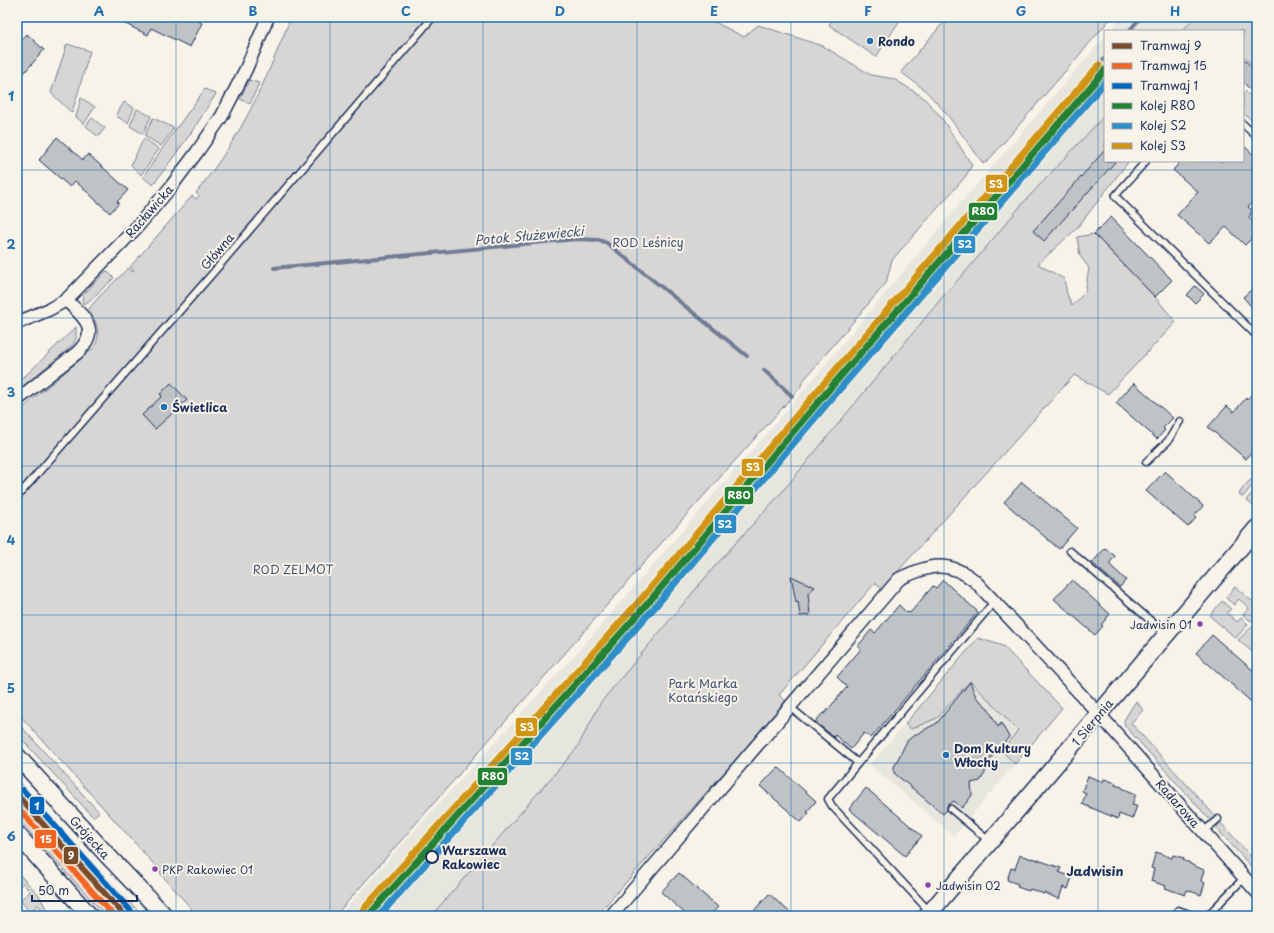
<svg xmlns="http://www.w3.org/2000/svg" width="1274" height="933" font-family="'Playpen Sans',sans-serif">
	<rect width="100%" height="100%" fill="#f7f3e8"/>
	<filter id="ink" filterUnits="userSpaceOnUse"><feTurbulence type="fractalNoise" baseFrequency=".025" numOctaves="2"/><feDisplacementMap in="SourceGraphic" scale="8" xChannelSelector="R" yChannelSelector="G"/><feConvolveMatrix kernelMatrix="1 2 1 2 8 2 1 2 1" color-interpolation-filters="sRGB"/></filter>
	<g filter="url(#ink)">
		<g fill="#e6e5de">
			<path d="M1122 17H1195L1182 31H1110Z"/>
			<path d="M1105 37V115L1023 203 968 269 945 294 782 492 715 566 601 702 577 748 431 916H339L435 808 583 646 800 395 958 206Z"/>
			<path d="M978 638 1003 646 1062 708 954 836 870 765Z"/>
			<path d="M17 789 130 916H110L25 821 17 812Z"/>
		</g>
		<g fill="#d7d6d4" stroke="#798299">
			<path d="M291 17H705L744 37 758 25 823 46 871 75 894 79 923 97 941 117 972 165 965 177 892 260 886 283 803 381 800 388 664 540 335 916H196L190 907 160 873 161 872 17 712V414L33 399 94 348C102 334 97 321 88 310 100 294 115 282 128 268L133 272 134 271 130 267 192 196 196 199 199 196 196 193C212 172 228 150 241 127 261 92 276 54 291 17Z"/>
			<path d="M834 17H902L876 57 829 25Z"/>
			<path d="M948 17H1112L987 162 983 163 946 113 925 90 901 72Z"/>
			<path d="M1195 17H1257V71L1243 55V31H1182Z"/>
			<path d="M67 44 90 51 72 113 51 93Z"/>
			<path d="M249 80 259 83 250 104 240 99Z"/>
			<path d="M205 89 216 94 191 133 153 185 143 177 168 140Z"/>
			<path d="M1245 91 1251 97 1257 91V125L1243 113V93Z"/>
			<path d="M81 98 95 107 84 124 76 117Z"/>
			<path d="M124 102 134 108 128 123 116 116Z"/>
			<path d="M137 109 151 116 143 134 130 126Z"/>
			<path d="M1105 115V161H1129L1077 228 1038 264 1064 279 1067 294 1072 306 1085 292 1089 268 1080 256 1077 237 1094 234 1155 297 1176 322 1108 394 1074 375 882 589 875 583 779 695 787 702 596 916H431L577 748 601 702 715 566 782 492 945 294 968 269 1023 203Z"/>
			<path d="M92 118 105 128 98 137 86 126Z"/>
			<path d="M153 118 174 128 161 146 145 136Z"/>
			<path d="M144 138 159 149 141 175 131 165Z"/>
			<path d="M107 271 114 278 88 302 83 304 82 300 83 295 105 272Z"/>
			<path d="M76 327V339L72 346 17 391V380L25 376Z"/>
			<path d="M1256 477V481L1243 497 1239 494 1240 492 1248 482Z"/>
			<path d="M1257 487V509L1246 500Z"/>
			<path d="M1235 587 1257 605V617L1251 621 1243 615 1249 608 1239 599 1234 605 1226 598V597Z"/>
			<path d="M1222 601 1231 609 1227 613 1237 622 1241 618 1248 624 1236 638 1211 617V614Z"/>
			<path d="M1257 622V656L1238 640Z"/>
			<path d="M978 638 1003 646 1062 708 1015 764 1002 751 1018 730 970 681 937 718 911 729 905 724Z"/>
			<path d="M1136 701 1143 710 1131 723 1216 817 1211 821 1125 726 1124 720Z"/>
			<path d="M17 722 99 812 93 817 17 734Z"/>
			<path d="M17 779 126 899 144 916H130L17 789Z"/>
			<path d="M17 812 110 916H106L19 821 17 819Z"/>
			<path d="M1220 822 1257 863V873L1217 829V827Z"/>
			<path d="M17 872 39 895 47 910 52 916H48L38 905 30 912 20 900 30 892 23 883 17 888Z"/>
		</g>
		<g fill="none" stroke-linecap="round" stroke-linejoin="round">
			<g stroke="#727c95" stroke-width="4">
				<path d="M1129 31 1141 17"/>
				<path d="M274 268 577 239 599 240 607 243 747 356"/>
				<path d="M764 370 792 396"/>
				<path d="M570 678 581 668 924 264 1105 58"/>
			</g>
		</g>
		<g fill="#c0c3c5" stroke="#1b2f5e">
			<path d="M111 17H191L202 23 190 47 151 28 148 35Z"/>
			<path d="M27 34 44 50 17 81V46Z"/>
			<path d="M1243 58 1257 73V97L1243 82Z"/>
			<path d="M57 137 83 160 88 154 128 190 117 202 119 203 110 213 75 181 70 187 39 160Z"/>
			<path d="M1243 145 1257 158V197L1248 207 1252 210 1249 218 1257 226V233L1245 245 1226 227 1209 243 1177 215 1198 192 1173 170 1181 161H1243Z"/>
			<path d="M1105 150V161H1116L1044 241 1033 231Z"/>
			<path d="M1111 217 1172 280 1155 297 1094 234Z"/>
			<path d="M1257 285V313L1243 297Z"/>
			<path d="M1195 286 1204 294 1195 303 1187 295Z"/>
			<path d="M171 383 187 400 155 429 142 415 162 396 160 394Z"/>
			<path d="M1134 383 1173 418 1163 428 1165 430 1157 439 1116 403Z"/>
			<path d="M1257 388V446L1246 459 1208 427 1227 406 1234 412 1246 398 1247 400Z"/>
			<path d="M1165 471 1203 506 1194 516 1196 518 1188 527 1146 491Z"/>
			<path d="M1022 482 1077 528 1059 549 1004 502Z"/>
			<path d="M1105 548 1115 556 1109 564 1126 580 1120 587 1092 563Z"/>
			<path d="M791 576 815 587 808 593 810 615 800 616 798 601 796 602Z"/>
			<path d="M943 580 978 612 871 738 864 733 851 749 835 735 834 737 815 722 823 713 824 714 847 687 837 677 861 649 858 646 871 630 875 633 899 605 907 613 908 612 910 613 933 586 936 588Z"/>
			<path d="M1072 580 1110 614 1101 625 1103 626 1095 635 1054 599Z"/>
			<path d="M1212 635 1257 674V707L1196 653Z"/>
			<path d="M970 682 976 697 988 708 998 727 1001 723 1009 737 986 764 985 773 982 778 980 781 971 783 972 795 967 802 962 808 954 801 947 806V810L943 814 894 773V767L907 741 913 736 937 723Z"/>
			<path d="M778 767 816 801 807 812 809 813 801 822 760 786Z"/>
			<path d="M1088 776 1103 782 1104 779 1116 783 1115 785 1122 787V788L1136 794 1132 805 1137 806 1132 819 1119 814 1118 819 1082 804 1086 793 1082 791Z"/>
			<path d="M866 788 922 836 905 856 849 809Z"/>
			<path d="M1156 852 1172 858 1173 855 1184 858 1183 860 1190 863V864L1204 870 1201 881 1205 883 1201 895 1187 890 1185 895 1165 888 1166 886 1151 881 1154 869 1151 868Z"/>
			<path d="M1020 855 1032 859V858L1061 868 1059 872 1072 877 1068 889 1063 887 1059 899 1044 893V894L1030 889 1029 891 1017 887 1018 884 1007 880 1011 868 1015 869Z"/>
			<path d="M679 873 718 907 710 916H688L661 892Z"/>
			<path d="M769 894 794 916H749Z"/>
		</g>
		<g fill="none" stroke-linecap="round" stroke-linejoin="round">
			<defs>
				<g id="lane">
					<path d="M1243 124 1257 137"/>
					<path d="M1146 161 1115 196 1257 336"/>
					<path d="M1146 462 1168 441 1180 421"/>
					<path d="M17 497 212 274 433 17"/>
					<path d="M1070 551 1166 634"/>
					<path d="M790 707 858 763 994 602"/>
					<path d="M858 763 828 799 832 806 929 911"/>
					<path d="M951 809 989 841"/>
					<path d="M1203 832 1218 819"/>
					<path d="M1178 910 1195 916"/>
					<path d="M1207 916 1244 878"/>
				</g>
				<g id="street">
					<path d="M17 323 50 309 66 300 137 227 170 188 197 152 222 116 246 69 268 17"/>
					<path d="M17 400 78 352C101 329 84 317 66 300"/>
					<path d="M611 916 899 579C928 565 948 559 975 581L1099 714 1257 892"/>
				</g>
				<g id="secondary">
					<path d="M17 756 108 856 165 916"/>
					<path d="M17 834 90 916"/>
					<path d="M927 916 1257 528"/>
				</g>
			</defs>
			<use href="#lane" stroke="#1b2f5e" stroke-width="9"/>
			<use href="#street" stroke="#1b2f5e" stroke-width="15"/>
			<use href="#secondary" stroke="#1b2f5e" stroke-width="19"/>
			<use href="#lane" stroke="#f7f3e8" stroke-width="6"/>
			<use href="#street" stroke="#f7f3e8" stroke-width="12"/>
			<use href="#secondary" stroke="#f7f3e8" stroke-width="16"/>
			<defs>
				<path id="rail-1" d="M368 916 648 603 820 400 1105 70"/>
				<path id="rail-2" d="M379 916 654 608 826 405 1105 82"/>
				<path id="rail-3" d="M362 911 642 598 814 395 1099 65"/>
			</defs>
			<use href="#rail-1" stroke="#f7f3e8" stroke-width="10"/>
			<use href="#rail-2" stroke="#f7f3e8" stroke-width="10"/>
			<use href="#rail-3" stroke="#f7f3e8" stroke-width="10"/>
			<use href="#rail-1" stroke="#238132" stroke-width="7"/>
			<use href="#rail-2" stroke="#2e8ec7" stroke-width="7"/>
			<use href="#rail-3" stroke="#d19513" stroke-width="7"/>
			<defs>
				<path id="tram-1" d="M17 795 125 916"/>
				<path id="tram-2" d="M17 807 114 916"/>
				<path id="tram-3" d="M23 790 131 911"/>
			</defs>
			<use href="#tram-1" stroke="#f7f3e8" stroke-width="9"/>
			<use href="#tram-2" stroke="#f7f3e8" stroke-width="9"/>
			<use href="#tram-3" stroke="#f7f3e8" stroke-width="9"/>
			<use href="#tram-1" stroke="#7a4b2a" stroke-width="6"/>
			<use href="#tram-2" stroke="#f26522" stroke-width="6"/>
			<use href="#tram-3" stroke="#0065bd" stroke-width="6"/>
		</g>
	</g>
	<path fill="none" stroke="#1f6fb2" stroke-width="1" stroke-opacity="0.55" d="M176 17V916M330 17V916M483 17V916M637 17V916M791 17V916M944 17V916M1098 17V916M17 170H1257M17 318H1257M17 466H1257M17 615H1257M17 763H1257"/>
	<g fill="#1f6fb2" stroke="#f7f3e8" stroke-width="1.5">
		<circle cx="870" cy="41" r="4"/>
		<circle cx="164" cy="407" r="4"/>
		<circle cx="946" cy="755" r="4"/>
	</g>
	<g fill="#8e44ad" stroke="#f7f3e8" stroke-width="1.5">
		<circle cx="1200" cy="624" r="3.5"/>
		<circle cx="155" cy="869" r="3.5"/>
		<circle cx="928" cy="885" r="3.5"/>
	</g>
	<circle fill="#f7f3e8" stroke="#1b2f5e" stroke-width="2" cx="432" cy="857" r="6"/>
	<g text-anchor="middle" dominant-baseline="central" stroke-width="4" stroke-linejoin="round" paint-order="stroke">
		<g font-size="11" fill="#1b2f5e" stroke="#f7f3e8" text-anchor="start">
			<text x="1192" y="624" text-anchor="end">Jadwisin 01</text>
			<text x="162" y="869">PKP Rakowiec 01</text>
			<text x="936" y="885">Jadwisin 02</text>
		</g>
		<g font-size="12" font-weight="bold" fill="#1b2f5e" stroke="#f7f3e8" text-anchor="start">
			<text x="878" y="41">Rondo</text>
			<text x="172" y="407">Świetlica</text>
			<text x="954" y="748">Dom Kultury<tspan x="954" dy="14">Włochy</tspan></text>
		</g>
		<g font-size="12" fill="#1b2f5e" stroke="#f7f3e8">
			<text transform="translate(149 211) rotate(-49)">Racławicka</text>
			<text transform="translate(217 251) rotate(-49)">Główna</text>
			<text transform="translate(1092 722) rotate(-50)">1 Sierpnia</text>
			<text transform="translate(1178 803) rotate(49)">Radarowa</text>
			<text transform="translate(90 837) rotate(48)">Grójecka</text>
		</g>
		<g font-size="12" fill="#415076" stroke="#f7f3e8">
			<text x="648" y="242">ROD Leśnicy</text>
			<text x="293" y="569">ROD ZELMOT</text>
			<text x="703" y="683">Park Marka<tspan x="703" dy="14">Kotańskiego</tspan></text>
		</g>
		<g font-size="12" font-weight="bold" fill="#1b2f5e" stroke="#f7f3e8" text-anchor="start">
			<text x="442" y="850">Warszawa<tspan x="442" dy="14">Rakowiec</tspan></text>
		</g>
		<g font-size="13" font-style="italic" fill="#465679" stroke="#f7f3e8">
			<text transform="translate(529 235) rotate(-5)">Potok Służewiecki</text>
		</g>
		<g font-size="13" font-weight="bold" fill="#1b2f5e" stroke="#f7f3e8">
			<text x="1095" y="870">Jadwisin</text>
		</g>
	</g>
	<g stroke="#f7f3e8" stroke-width="1.5">
		<rect x="985" y="174" width="23" height="19" rx="4" fill="#d19513"/>
		<rect x="968" y="202" width="30" height="19" rx="4" fill="#238132"/>
		<rect x="953" y="235" width="23" height="19" rx="4" fill="#2e8ec7"/>
		<rect x="741" y="458" width="23" height="19" rx="4" fill="#d19513"/>
		<rect x="724" y="486" width="30" height="19" rx="4" fill="#238132"/>
		<rect x="714" y="514" width="23" height="20" rx="4" fill="#2e8ec7"/>
		<rect x="515" y="717" width="23" height="20" rx="4" fill="#d19513"/>
		<rect x="510" y="747" width="23" height="19" rx="4" fill="#2e8ec7"/>
		<rect x="477" y="767" width="31" height="19" rx="4" fill="#238132"/>
		<rect x="29" y="796" width="16" height="19" rx="4" fill="#0065bd"/>
		<rect x="34" y="829" width="23" height="20" rx="4" fill="#f26522"/>
		<rect x="63" y="846" width="16" height="19" rx="4" fill="#7a4b2a"/>
	</g>
	<g font-size="11" text-anchor="middle" font-weight="bold" fill="#fff">
		<text x="996" y="188">S3</text>
		<text x="983" y="215">R80</text>
		<text x="965" y="248">S2</text>
		<text x="753" y="471">S3</text>
		<text x="739" y="499">R80</text>
		<text x="725" y="528">S2</text>
		<text x="527" y="731">S3</text>
		<text x="522" y="760">S2</text>
		<text x="493" y="780">R80</text>
		<text x="37" y="810">1</text>
		<text x="46" y="843">15</text>
		<text x="71" y="859">9</text>
	</g>
	<rect width="1274" height="933" fill="none" stroke="#f7f3e8" stroke-width="44"/>
	<rect x="1104" y="30" width="140" height="132" fill="#f7f3e8" stroke="#9fa5b1"/>
	<rect x="1112" y="43" width="20" height="6" fill="#7a4b2a" stroke="#9fa5b1"/>
	<text x="1140" y="50" font-size="12" fill="#1b2f5e">Tramwaj 9</text>
	<rect x="1112" y="63" width="20" height="6" fill="#f26522" stroke="#9fa5b1"/>
	<text x="1140" y="70" font-size="12" fill="#1b2f5e">Tramwaj 15</text>
	<rect x="1112" y="83" width="20" height="6" fill="#0065bd" stroke="#9fa5b1"/>
	<text x="1140" y="90" font-size="12" fill="#1b2f5e">Tramwaj 1</text>
	<rect x="1112" y="103" width="20" height="6" fill="#238132" stroke="#9fa5b1"/>
	<text x="1140" y="110" font-size="12" fill="#1b2f5e">Kolej R80</text>
	<rect x="1112" y="123" width="20" height="6" fill="#2e8ec7" stroke="#9fa5b1"/>
	<text x="1140" y="130" font-size="12" fill="#1b2f5e">Kolej S2</text>
	<rect x="1112" y="143" width="20" height="6" fill="#d19513" stroke="#9fa5b1"/>
	<text x="1140" y="150" font-size="12" fill="#1b2f5e">Kolej S3</text>
	<path d="M32 895v6h105v-6" fill="none" stroke="#1b2f5e" stroke-width="2"/>
	<text x="38" y="895" font-size="12" fill="#1b2f5e" stroke="#f7f3e8" stroke-width="3" paint-order="stroke">50 m</text>
	<rect x="22" y="22" width="1230" height="889" fill="none" stroke="#1f6fb2" stroke-width="1.5"/>
	<g font-size="13" text-anchor="middle" font-weight="bold" fill="#1f6fb2">
		<text x="99" y="16">A</text>
		<text x="253" y="16">B</text>
		<text x="406" y="16">C</text>
		<text x="560" y="16">D</text>
		<text x="714" y="16">E</text>
		<text x="868" y="16">F</text>
		<text x="1021" y="16">G</text>
		<text x="1175" y="16">H</text>
		<text x="11" y="101">1</text>
		<text x="11" y="249">2</text>
		<text x="11" y="397">3</text>
		<text x="11" y="545">4</text>
		<text x="11" y="693">5</text>
		<text x="11" y="841">6</text>
	</g>
</svg>
